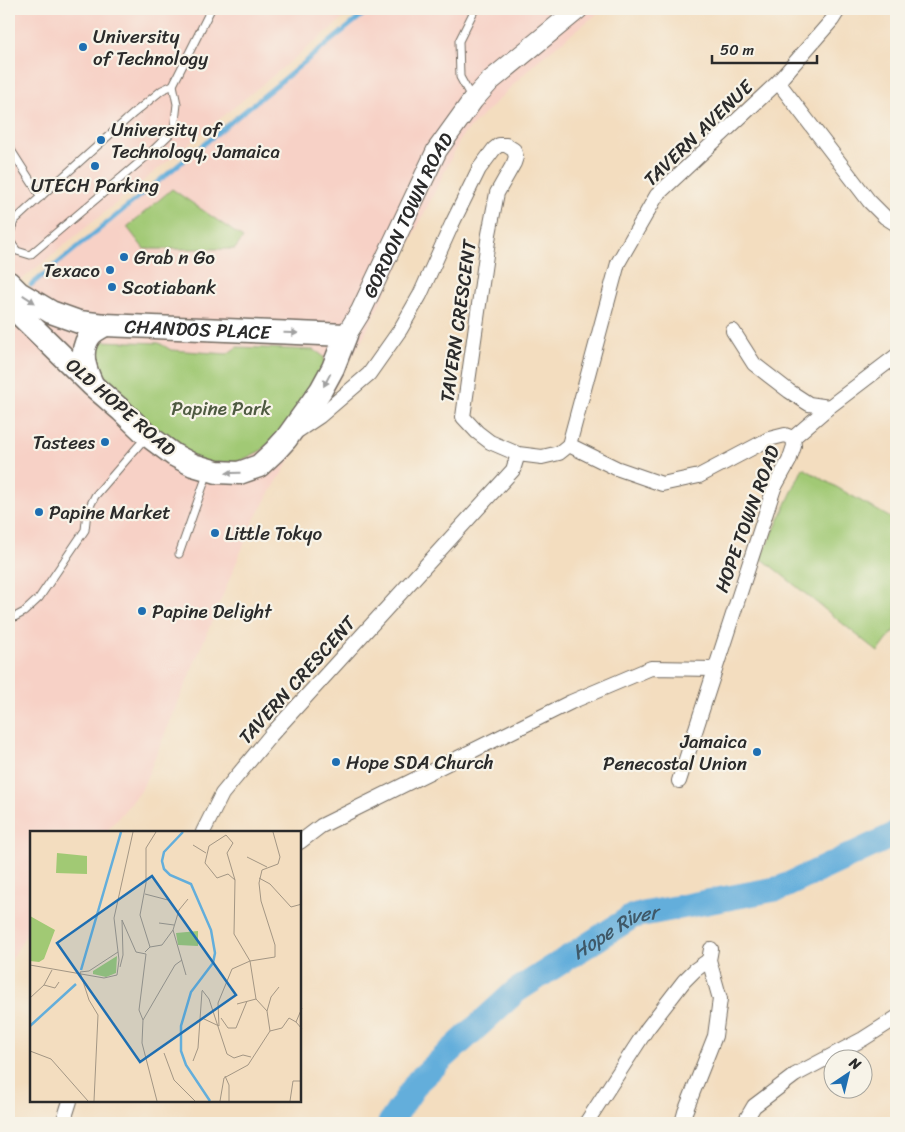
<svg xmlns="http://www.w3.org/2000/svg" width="905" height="1132" font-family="Sriracha,sans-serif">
	<rect width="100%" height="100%" fill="#f7f3e8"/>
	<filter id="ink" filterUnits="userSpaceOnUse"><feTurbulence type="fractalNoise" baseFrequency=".02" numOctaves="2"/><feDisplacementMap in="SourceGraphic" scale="10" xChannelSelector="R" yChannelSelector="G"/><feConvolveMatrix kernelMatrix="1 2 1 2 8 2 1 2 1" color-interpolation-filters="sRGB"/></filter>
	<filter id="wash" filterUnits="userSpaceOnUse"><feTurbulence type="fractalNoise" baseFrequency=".0096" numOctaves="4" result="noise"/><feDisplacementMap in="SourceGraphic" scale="20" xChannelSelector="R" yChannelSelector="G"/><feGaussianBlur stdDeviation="1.12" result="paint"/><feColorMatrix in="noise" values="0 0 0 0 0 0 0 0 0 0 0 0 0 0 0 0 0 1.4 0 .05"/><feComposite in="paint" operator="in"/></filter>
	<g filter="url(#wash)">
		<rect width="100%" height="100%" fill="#f3ddbf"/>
		<g fill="#f7d1c6">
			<path d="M9 9H355L19 282 9 272Z"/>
			<path d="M370 9H603L535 63 462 136 363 338 255 518 141 791 106 832H31V926L9 964V330L21 328 24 322 31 285Z"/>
		</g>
		<g fill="#a1c974" stroke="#667a50">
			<path d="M172 189 243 238 235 249H144L127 227Z"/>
			<path d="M100 341 159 343 171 350 227 354 237 347 313 350 319 353 324 357 325 372 278 434 262 450 240 461 206 464 161 436 90 365 91 353Z"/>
			<path d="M803 468 896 521V628L878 652 761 558Z"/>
		</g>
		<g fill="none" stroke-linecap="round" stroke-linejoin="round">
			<path stroke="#63aedb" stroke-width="4.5" d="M31 285 370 9"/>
			<path stroke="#63aedb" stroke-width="25" id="s1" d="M390 1123 418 1081 516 991 633 916 781 888 896 834"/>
		</g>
	</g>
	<g filter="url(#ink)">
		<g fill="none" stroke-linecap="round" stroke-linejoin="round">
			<defs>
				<g id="service">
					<path d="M471 97 460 77 459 41 475 9"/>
					<path d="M9 147 41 197"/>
					<path d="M9 236 14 221 27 209 134 113 162 90 173 85"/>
					<path d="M9 240 17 251 30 255 148 155 174 130 177 104 173 85 211 9"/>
					<path d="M179 554 208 472"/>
					<path d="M9 620 24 612 39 598 85 530 87 512 95 496 146 437"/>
				</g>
				<g id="minor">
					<path d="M778 82 869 201 885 217 896 224"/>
					<path d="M733 331 754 364 789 391 809 404 829 407"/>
					<path d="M793 438 829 407 896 356"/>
					<path d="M569 445 618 263 657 195 778 82 832 20 839 9"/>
					<path d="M518 454 542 457 559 453 569 445 616 468 662 484 699 476 769 439 785 435 793 438 794 446 789 461 774 488 679 781"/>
					<path d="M203 832 222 794 271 735 513 470 518 454 490 442 477 432 463 417 489 234 497 193 514 163 516 157 514 150 506 145H499L494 149 479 169 452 224 420 295 400 330 369 374 320 416 299 430"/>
					<path d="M300 842 321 826 571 702 651 668 715 669"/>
					<path d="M63 1123 70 1101"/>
					<path d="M586 1123 647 1029 684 981 695 970 709 960"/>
					<path d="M682 1123 685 1112 715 1036 720 999 709 960 711 949"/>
					<path d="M744 1123 754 1106 795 1075 863 1039 896 1018"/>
				</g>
				<g id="secondary">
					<path id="s2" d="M346 335 361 311 437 150 473 100 490 81 578 9"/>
				</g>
				<g id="primary">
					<path id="s3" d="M9 283 19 293 51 312 79 322 105 325 346 335 333 368 321 390 286 439 275 451 259 466 239 473 217 472 193 465 174 455 147 435 122 411 92 385 9 304"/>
					<path d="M92 384C85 369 79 352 89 337 92 332 100 328 105 325"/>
				</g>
			</defs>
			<use href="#service" stroke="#71695f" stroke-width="9"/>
			<use href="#minor" stroke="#71695f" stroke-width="16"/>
			<use href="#secondary" stroke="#71695f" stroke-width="22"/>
			<use href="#primary" stroke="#71695f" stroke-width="25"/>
			<use href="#service" stroke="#fff" stroke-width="7"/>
			<use href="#minor" stroke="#fff" stroke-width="14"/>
			<use href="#secondary" stroke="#fff" stroke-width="20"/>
			<use href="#primary" stroke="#fff" stroke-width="22"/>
		</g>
		<defs><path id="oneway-solid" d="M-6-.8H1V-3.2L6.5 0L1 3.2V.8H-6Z" transform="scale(1.25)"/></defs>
		<g fill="#a0a0a0">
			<use href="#oneway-solid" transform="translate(29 299) rotate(33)"/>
			<use href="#oneway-solid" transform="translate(291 333) rotate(2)"/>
			<use href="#oneway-solid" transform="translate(327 380) rotate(118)"/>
			<use href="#oneway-solid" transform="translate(233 473) rotate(179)"/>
		</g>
	</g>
	<g fill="#1f6fb2" stroke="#f7f3e8" stroke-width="2">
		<circle cx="83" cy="47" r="5"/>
		<circle cx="101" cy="140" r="5"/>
		<circle cx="95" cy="166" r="5"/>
		<circle cx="124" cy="257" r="5"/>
		<circle cx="110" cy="270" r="5"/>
		<circle cx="112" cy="287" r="5"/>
		<circle cx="105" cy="442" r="5"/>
		<circle cx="39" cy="512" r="5"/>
		<circle cx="215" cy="533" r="5"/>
		<circle cx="142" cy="611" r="5"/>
		<circle cx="757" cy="752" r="5"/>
		<circle cx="336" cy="762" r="5"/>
	</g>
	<g text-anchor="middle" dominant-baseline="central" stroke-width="4.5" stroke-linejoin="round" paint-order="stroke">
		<g font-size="19" fill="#2b2b2b" stroke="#f7f3e8" text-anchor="start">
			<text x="93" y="36">University<tspan x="93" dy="22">of Technology</tspan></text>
			<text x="111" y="129">University of<tspan x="111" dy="22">Technology, Jamaica</tspan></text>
			<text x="95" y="185" text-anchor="middle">UTECH Parking</text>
			<text x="134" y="257">Grab n Go</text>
			<text x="100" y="270" text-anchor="end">Texaco</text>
			<text x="122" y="287">Scotiabank</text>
			<text x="95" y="442" text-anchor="end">Tastees</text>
			<text x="49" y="512">Papine Market</text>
			<text x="225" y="533">Little Tokyo</text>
			<text x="152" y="611">Papine Delight</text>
			<text x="747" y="741" text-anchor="end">Jamaica<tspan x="747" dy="22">Penecostal Union</tspan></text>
			<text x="346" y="762">Hope SDA Church</text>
		</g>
		<g font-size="19" fill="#2b2b2b" stroke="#f7f3e8">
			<text transform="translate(698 133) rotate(-44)">TAVERN AVENUE</text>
			<text stroke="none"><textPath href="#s2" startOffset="135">GORDON TOWN ROAD</textPath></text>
			<text transform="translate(458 321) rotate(-82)">TAVERN CRESCENT</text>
			<text stroke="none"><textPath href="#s3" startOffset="200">CHANDOS PLACE</textPath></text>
			<text transform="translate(121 407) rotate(41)">OLD HOPE ROAD</text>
			<text transform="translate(747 519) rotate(-70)">HOPE TOWN ROAD</text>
			<text transform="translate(297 680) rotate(-48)">TAVERN CRESCENT</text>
		</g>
		<g font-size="19" fill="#4e5a41" stroke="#f7f3e8">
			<text x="221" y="408">Papine Park</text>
		</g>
		<g font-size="20" font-style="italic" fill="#3f5969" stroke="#f7f3e8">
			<text stroke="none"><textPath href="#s1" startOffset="300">Hope River</textPath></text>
		</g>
	</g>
	<g transform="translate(30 831)">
		<rect width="271" height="271" fill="#f3ddbf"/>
		<path d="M27 22 57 25V43L26 42ZM0 85 25 99 14 128 9 131 0 130ZM168 100V115L148 114 146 102ZM87 125 86 142 76 146 63 143V140Z" fill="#a1c974"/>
		<path fill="none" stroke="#63aedb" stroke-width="2.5" d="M153 1 134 21 132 30 134 38 140 44 161 53 181 99 185 122 183 132 161 161 151 195V220L156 234 180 270M51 139 91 1M0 195 46 153"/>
		<path fill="none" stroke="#a39684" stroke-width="1" d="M163 14 176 22M217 26 237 36M229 47 240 53 261 76 272 73M115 63 138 69M129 92 144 94M143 99 149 79 158 68M120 116 110 84 116 52V17L126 1M115 121 120 116 132 114 143 99 156 144M0 134 74 147 87 144 89 129 84 87 103 1M90 136 93 124 92 89 106 121 116 123 109 179 113 189M50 141 59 169 68 184 64 270M50 141 59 140 88 121M14 154 25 157 29 151M172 159 179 168 197 223 204 227 213 224 221 226M0 167 14 154 22 139M207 173 226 168M272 177 266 191 272 198M237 180 241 166 249 156M172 187 189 195 188 172 202 138 220 130 245 126V114L231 70 229 52 232 39 248 33 250 26 243 1M191 187 198 197H206L217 170M113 189 112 212 127 270M113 189 145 134 152 129M240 200 252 197 259 187 266 191M0 220 21 228 58 270M134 222 144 249 165 270M163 230 168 217 172 160M195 245 199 254V270M190 270 194 247 218 234 240 200 237 180 226 168 220 130 204 103 205 49 197 22 203 12 196 4 179 15 175 32 187 47 198 43 205 49M260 270 263 250H272"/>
		<path fill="#1f6fb2" fill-opacity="0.15" stroke="#1f6fb2" stroke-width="2.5" d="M122 45 206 164 110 231 27 112Z"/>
		<rect width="271" height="271" fill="none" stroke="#2b2b2b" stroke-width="2.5"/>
	</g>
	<rect width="905" height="1132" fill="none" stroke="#f7f3e8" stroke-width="30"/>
	<g transform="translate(848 1074) rotate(35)"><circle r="24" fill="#f7f3e8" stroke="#a5a39c"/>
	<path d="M0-4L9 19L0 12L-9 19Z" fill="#1f6fb2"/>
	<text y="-8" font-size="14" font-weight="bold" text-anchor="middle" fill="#2b2b2b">N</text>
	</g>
	<path d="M712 55v8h105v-8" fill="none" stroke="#2b2b2b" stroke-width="2.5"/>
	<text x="720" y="55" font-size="15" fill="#2b2b2b" stroke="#f7f3e8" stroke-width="4" paint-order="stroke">50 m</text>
</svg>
